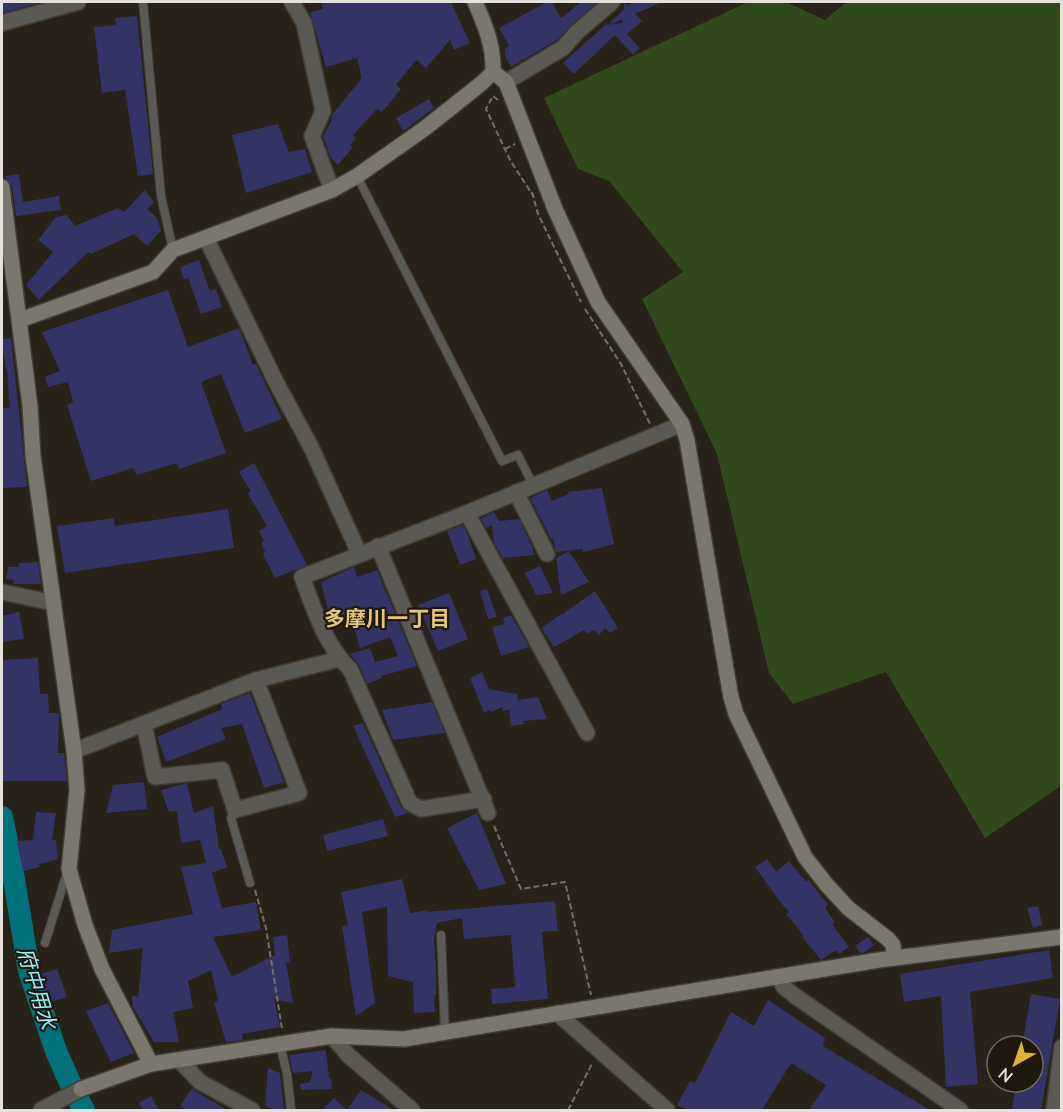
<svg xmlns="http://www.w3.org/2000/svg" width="1063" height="1112" font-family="Lato,'Noto Sans JP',sans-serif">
	<rect width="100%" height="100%" fill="#282218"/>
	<path fill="#30491d" d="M748 2H786L825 20 846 2H1061V786L985 838 886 672 793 704 769 673 717 454 642 299 683 272 609 181 578 169 544 98Z"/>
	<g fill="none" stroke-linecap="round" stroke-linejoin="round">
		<g stroke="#01727c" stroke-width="22">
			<path d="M2 817 11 861 29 971 56 1051 71 1085"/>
			<path d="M79 1101 84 1110"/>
		</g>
	</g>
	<g fill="#343365">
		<path d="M9 2H43L2 13V3Z"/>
		<path d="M321 2H451L470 43 454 50 450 40 426 68 416 60 396 85 401 89 382 112 377 109 353 135 356 138 350 145 353 147 338 165 331 158 323 136 331 122 332 115 362 78 357 58 326 67 310 12 323 9Z"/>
		<path d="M547 2H552L561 18 581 2H598L571 25 557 40 511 67 504 53 506 52 504 49 509 46 499 28Z"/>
		<path d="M624 2 628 6 633 2H662L635 14 642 21 627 34 640 48 633 55 615 35 574 74 563 63 605 25 622 23 623 19 611 24 610 22 624 10Z"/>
		<path d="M137 16 153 174 138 176 125 90 102 93 94 27 116 25 115 18Z"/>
		<path d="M429 99 434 108 403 131 396 118Z"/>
		<path d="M278 124 289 152 305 149 312 172 246 193 232 135Z"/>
		<path d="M19 174 23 202 59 196 61 210 16 216 12 186 5 176Z"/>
		<path d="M145 190 154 202 147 209 157 218 161 231 147 246 134 234 91 254 88 252 39 300 26 285 53 252 38 240 56 217 67 215 75 226 118 208 124 212Z"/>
		<path d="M199 260 210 291 216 289 222 307 201 314 188 278 184 279 180 267Z"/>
		<path d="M168 290 188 347 239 328 253 365 256 364 282 419 245 433 221 374 201 382 226 453 179 469 177 463 137 475 133 468 91 481 67 405 73 402 68 382 48 387 45 377 60 371 42 332Z"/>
		<path d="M11 338 27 487 2 488V408H10L7 371H6L2 339Z"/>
		<path d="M254 463 307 565 275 578 263 555 265 551 261 543 264 541 259 531 267 526 248 494 250 490 239 472Z"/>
		<path d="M602 488 614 544 583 552 582 549 556 552 553 538 551 539 530 498 547 490 552 501 568 494V492Z"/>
		<path d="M228 509 234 548 65 573 57 526 114 518 115 526Z"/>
		<path d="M494 512 499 521 519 519 533 548 534 555 503 558 494 543 492 525 486 528 481 518Z"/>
		<path d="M463 525 469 538 476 559 460 565 447 531Z"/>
		<path d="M569 551 589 582 561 595 556 558Z"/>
		<path d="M38 562 41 584H13L15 580 6 579 8 567H19V563Z"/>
		<path d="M540 566 553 593 536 595 525 573Z"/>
		<path d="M354 567 357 577 377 570 417 666 381 676 382 678 367 684 359 665 350 654 370 648 375 662 398 656 390 637 360 648 351 616 331 623 321 582Z"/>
		<path d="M487 589 497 617 488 619 480 591Z"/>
		<path d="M595 591 618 628 610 633 605 628 599 635 594 630 587 634 584 630 554 647 541 628 563 613 564 615V613Z"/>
		<path d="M449 593 468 639 438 651 418 605Z"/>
		<path d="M19 612 24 639 2 642V616Z"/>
		<path d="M511 615 529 647 501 656 492 627 504 624 503 618Z"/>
		<path d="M38 658 40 694H48L49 713H59L58 753H64L67 781H3L2 660Z"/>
		<path d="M482 672 489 689 517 694 518 700 538 697 547 719 523 721 524 724 511 726 509 710 503 711 502 707 491 712 489 710 484 713 470 678Z"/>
		<path d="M250 693 284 782 264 788 242 724 221 728 226 739 166 762 157 737 222 709 221 704Z"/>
		<path d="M432 702 445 733 393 740 382 710Z"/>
		<path d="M363 723 401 807 408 813 395 817 353 726Z"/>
		<path d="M144 782 147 809 106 813 113 785Z"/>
		<path d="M187 783 194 813 213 806 219 849H221L227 867 212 873 222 908 256 902 261 930 213 937 232 977 275 955 273 937 287 935 290 963H286L293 1003 274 999 280 1027 242 1034 243 1040 226 1042 214 1003 218 1000 211 970 188 981 193 1008 173 1012 179 1042H154L133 1007 132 996 138 997 143 948 109 953 112 930 193 914 181 867 206 863 200 840 181 843 177 811 169 812 161 790Z"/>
		<path d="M36 812 56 813 52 840H56L58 859 39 864 40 867 23 871 17 841 33 840Z"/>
		<path d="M477 813 506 884 479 890 447 828Z"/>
		<path d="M383 819 388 836 327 851 323 835Z"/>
		<path d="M767 859 776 872 789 861 806 882 808 879 828 905 825 908 835 922 832 924 849 947 839 954 836 950 821 960 802 937 804 936 786 914 789 912 778 899 755 867Z"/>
		<path d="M402 879 410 913 428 910 427 912 555 901 558 931 542 932 548 999 492 1004 491 989 515 987 511 935 464 939 462 918 437 923 434 940 436 969V995H434L435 1012 414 1013 413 982 388 976 387 907 362 912 375 1003 356 1016 342 926 348 925 341 892Z"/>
		<path d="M1038 906 1042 925 1033 928 1027 908Z"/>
		<path d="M868 937 874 945 865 952 860 953 855 946Z"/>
		<path d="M1049 950 1053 978 970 992 978 1084 946 1087 941 996 904 1002 900 974Z"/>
		<path d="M57 969 67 997 50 1002 40 974Z"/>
		<path d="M1031 994 1060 999 1041 1110H1012L1016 1082H1033V1046H1022Z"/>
		<path d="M768 1000 825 1038 823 1046 930 1110H809L826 1085 791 1063 762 1110H688L677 1105 690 1081 695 1083 731 1012 754 1026Z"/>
		<path d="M108 1003 134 1053 111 1062 86 1011Z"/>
		<path d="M326 1050 329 1079 331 1078 332 1089 301 1090 300 1084 310 1082 313 1071 293 1073 289 1055Z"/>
		<path d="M268 1068 280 1073 284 1110H276L265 1106Z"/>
		<path d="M192 1088 195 1091 227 1110H187L180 1106Z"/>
		<path d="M361 1090 394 1110H322L334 1098 347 1110Z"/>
		<path d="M151 1096 159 1110H143L139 1103Z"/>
	</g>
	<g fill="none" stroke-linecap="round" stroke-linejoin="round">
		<defs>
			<g id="lane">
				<path d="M143 2 161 196 173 250"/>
				<path d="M357 176 502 461 518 455 533 485"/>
				<path d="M235 810 231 818 250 883"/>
				<path d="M441 935 445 1032"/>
				<path d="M45 943 67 873"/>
				<path d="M280 1044 287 1074 291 1110"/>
			</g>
			<g id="street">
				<path d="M292 2 304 23 323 111 312 136 332 190"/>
				<path d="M2 23 78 2"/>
				<path d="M506 82 563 48 577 32 612 2"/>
				<path d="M206 238 276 382 311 447 359 553"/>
				<path d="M516 492 547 554"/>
				<path d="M467 513 587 733"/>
				<path d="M378 546 488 813"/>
				<path d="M2 592 54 603"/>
				<path d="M144 724 155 777 222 770 235 810 299 793 256 680"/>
				<path d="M74 751 256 680 339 659"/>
				<path d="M484 799 421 809 410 803 350 669C325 645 314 609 302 577L467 513 682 424"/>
				<path d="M779 978 784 987 795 996 960 1110"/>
				<path d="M557 1013 667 1110"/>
				<path d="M332 1036 348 1055 412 1110"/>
				<path d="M179 1060 200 1082 252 1110"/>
				<path d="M41 1110 81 1089"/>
				<path d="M1054 1110 1062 1047"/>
			</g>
			<g id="secondary">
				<path d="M475 2C485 25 494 46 493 72L506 82 555 209 598 302 682 424 687 440 726 669 731 697 736 714 805 857 826 884 848 908 888 939 893 945 894 958"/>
				<path d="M2 187 30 406 33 456 74 751 77 790 69 869 85 925 102 969 151 1064"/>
				<path d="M20 320 153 272 173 250 332 190 357 176 424 129 482 83 493 72"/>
				<path d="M81 1089 151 1064 280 1044 332 1036 404 1039 879 960 1062 937"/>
			</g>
		</defs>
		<use href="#lane" stroke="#423d33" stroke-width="10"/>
		<use href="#street" stroke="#423d33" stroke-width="18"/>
		<use href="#secondary" stroke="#423d33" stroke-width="18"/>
		<g stroke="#756f67" stroke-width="2" stroke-dasharray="6 3" stroke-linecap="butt">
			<path d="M498 100 493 96 486 109 510 160 534 197"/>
			<path d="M505 149 515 144"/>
			<path d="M532 192 538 214 581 302"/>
			<path d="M585 309 621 364 650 424"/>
			<path d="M494 826 521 889 565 882 591 995"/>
			<path d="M255 890 266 928 282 1029"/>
			<path d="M2 1107V1110"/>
			<path d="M568 1110 593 1062"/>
		</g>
		<use href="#lane" stroke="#5b5954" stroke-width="8"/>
		<use href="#street" stroke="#5b5954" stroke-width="15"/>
		<use href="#secondary" stroke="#7a776f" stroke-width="15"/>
	</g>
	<g text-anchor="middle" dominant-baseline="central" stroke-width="4.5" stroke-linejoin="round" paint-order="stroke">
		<g font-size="21" font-weight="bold" fill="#e4c57b" stroke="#1e180f">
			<text x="387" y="617">多摩川一丁目</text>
		</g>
		<g font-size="21" font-style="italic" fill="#92f2fe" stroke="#1e180f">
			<text transform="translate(38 988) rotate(73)">府中用水</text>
		</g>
	</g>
	<rect width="1063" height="1112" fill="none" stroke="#e5e1db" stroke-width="6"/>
	<g transform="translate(1015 1064) rotate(220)"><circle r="28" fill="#1e180f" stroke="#6e6861" stroke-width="1.5"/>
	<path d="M0-4.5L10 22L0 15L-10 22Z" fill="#ddb133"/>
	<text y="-9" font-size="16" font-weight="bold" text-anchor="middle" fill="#e5e1db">N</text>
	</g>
</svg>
